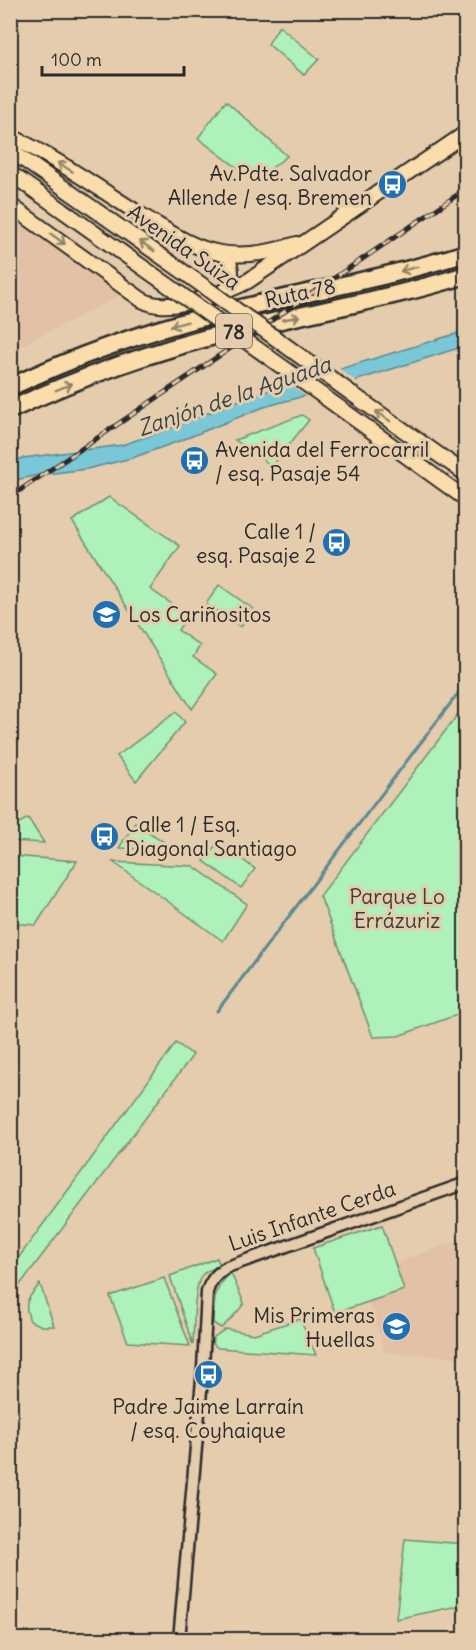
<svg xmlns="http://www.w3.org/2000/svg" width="476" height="1650" font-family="Delius,sans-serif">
	<rect width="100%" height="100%" fill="#e5ccad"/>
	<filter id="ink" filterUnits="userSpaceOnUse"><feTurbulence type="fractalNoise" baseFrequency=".0167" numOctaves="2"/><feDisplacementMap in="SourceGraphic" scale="12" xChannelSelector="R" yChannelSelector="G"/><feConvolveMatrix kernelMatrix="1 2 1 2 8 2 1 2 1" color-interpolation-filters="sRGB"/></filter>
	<g filter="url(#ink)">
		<g fill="#e3c1a6">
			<path d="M11 218 121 295 11 351Z"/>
			<path d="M465 1238V1358L385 1352 368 1301 404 1289 395 1263Z"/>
		</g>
		<g fill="#aef1ba" stroke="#6c8e72" stroke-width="1.5">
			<path d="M279 26 319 59 304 75 268 44Z"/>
			<path d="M226 101 287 156 255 181 198 138Z"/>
			<path d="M302 415 309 420 272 466 235 440Z"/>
			<path d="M109 497 180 546 150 589 188 615 178 630 200 646 193 657 217 674 192 709 72 521Z"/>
			<path d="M219 585 253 609 241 627 206 604Z"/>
			<path d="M465 705V1012L398 1036 373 1037 320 896Z"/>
			<path d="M176 712 185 722 136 781 117 756Z"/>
			<path d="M28 818 44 843 11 841V828Z"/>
			<path d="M135 823 176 850 119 848Z"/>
			<path d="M218 842 255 869 241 888 204 861Z"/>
			<path d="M11 856 77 861 36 925 11 923Z"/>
			<path d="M113 862 193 866 247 904 223 941Z"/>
			<path d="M176 1043 193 1055 13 1294 11 1307V1268Z"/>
			<path d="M382 1225 404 1290 335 1313 313 1248Z"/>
			<path d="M217 1258 220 1266C215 1268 207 1270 203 1274 193 1283 194 1331 193 1345L170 1276Z"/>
			<path d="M231 1273 244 1303C242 1308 225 1325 221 1328L213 1323C215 1299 212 1290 231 1273Z"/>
			<path d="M164 1278 190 1346 128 1342 110 1296Z"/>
			<path d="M40 1284 54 1326H42L30 1321C23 1302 27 1299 40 1284Z"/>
			<path d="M300 1319 316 1355 218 1348 212 1343 214 1337 226 1329 254 1334Z"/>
			<path d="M405 1539 465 1544V1608L453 1607 396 1619Z"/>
		</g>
		<path fill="#79c7d7" stroke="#5a8992" stroke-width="1.5" d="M465 331V346L326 390 264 407 182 440 132 458 87 469 38 475 11 481V462L23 458 122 445 163 431 247 397Z"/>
		<path fill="#e5ccad" d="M337 367 359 383 308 398 286 382Z"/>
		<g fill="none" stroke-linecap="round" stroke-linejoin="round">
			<path stroke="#5a8992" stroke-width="3" d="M217 1011 466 683"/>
			<defs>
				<path id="minor" d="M179 1640 203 1368 207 1292C210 1280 217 1273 227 1267L466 1183"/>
				<g id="major">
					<path d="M10 136C56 158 98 188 141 215 166 230 191 248 220 253 245 257 273 252 297 244"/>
					<path d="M10 150 195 280"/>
					<path d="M10 173 169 286"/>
					<path d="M10 205 142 300C148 303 154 305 160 305 184 307 227 292 248 281L466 133"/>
					<path d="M226 254C232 267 233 277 227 291"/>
					<path d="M362 401 466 474"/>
					<path d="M337 406 466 499"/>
				</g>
				<g id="highway">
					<path d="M10 387C74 357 140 333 208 316 294 294 381 280 466 253"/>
					<path d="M10 410C79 377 160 349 234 331 311 312 390 299 466 275"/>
				</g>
			</defs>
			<use href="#minor" stroke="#2b2b2b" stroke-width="15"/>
			<use href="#major" stroke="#2b2b2b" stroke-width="18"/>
			<use href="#highway" stroke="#2b2b2b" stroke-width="21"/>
			<use href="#minor" stroke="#e5ccad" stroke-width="10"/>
			<use href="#major" stroke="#faddab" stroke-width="14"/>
			<use href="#highway" stroke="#faddab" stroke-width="16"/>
			<defs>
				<path id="rail" d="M10 497 466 189"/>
			</defs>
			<use href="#rail" stroke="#2b2b2b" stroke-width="5"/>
			<use href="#rail" stroke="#e5ccad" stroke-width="3" stroke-dasharray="9" stroke-linecap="butt"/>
			<defs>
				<g id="major-bridge">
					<path d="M195 280 362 401"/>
					<path d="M169 286 337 406"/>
				</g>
			</defs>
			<use href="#major-bridge" stroke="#2b2b2b" stroke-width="18" stroke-linecap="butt"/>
			<use href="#major-bridge" stroke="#faddab" stroke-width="14"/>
		</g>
		<defs><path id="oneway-shaft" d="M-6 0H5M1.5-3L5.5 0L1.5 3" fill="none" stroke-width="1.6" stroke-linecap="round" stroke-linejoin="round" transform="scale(1.5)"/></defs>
		<g stroke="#92846b">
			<use href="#oneway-shaft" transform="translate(65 167) rotate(-148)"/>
			<use href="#oneway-shaft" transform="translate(58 239) rotate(36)"/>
			<use href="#oneway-shaft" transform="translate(147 246) rotate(-145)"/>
			<use href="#oneway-shaft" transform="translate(409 269) rotate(165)"/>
			<use href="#oneway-shaft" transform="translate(291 318) rotate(-13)"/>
			<use href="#oneway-shaft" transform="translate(179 324) rotate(165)"/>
			<use href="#oneway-shaft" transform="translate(64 387) rotate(-22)"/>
			<use href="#oneway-shaft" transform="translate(383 416) rotate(-145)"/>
		</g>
	</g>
	<defs>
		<symbol id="bus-disc" viewBox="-11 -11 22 22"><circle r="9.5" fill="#1f6fb2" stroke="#e5ccad"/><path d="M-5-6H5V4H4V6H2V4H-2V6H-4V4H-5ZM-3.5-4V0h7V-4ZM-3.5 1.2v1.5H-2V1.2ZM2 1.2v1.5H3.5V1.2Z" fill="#fff"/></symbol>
		<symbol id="school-disc" viewBox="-11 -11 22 22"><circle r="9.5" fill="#1f6fb2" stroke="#e5ccad"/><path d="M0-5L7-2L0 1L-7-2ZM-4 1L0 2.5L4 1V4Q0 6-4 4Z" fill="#fff"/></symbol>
	</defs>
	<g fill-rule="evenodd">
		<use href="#bus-disc" x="376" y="168" width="33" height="33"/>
		<use href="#bus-disc" x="178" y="444" width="33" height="33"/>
		<use href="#bus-disc" x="320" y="526" width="33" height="33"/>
		<use href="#school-disc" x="90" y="598" width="33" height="33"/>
		<use href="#bus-disc" x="88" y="820" width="33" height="33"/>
		<use href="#school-disc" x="380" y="1310" width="33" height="33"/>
		<use href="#bus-disc" x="192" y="1358" width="33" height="33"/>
	</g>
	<g text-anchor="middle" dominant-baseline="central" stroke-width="6" stroke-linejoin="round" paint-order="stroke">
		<rect fill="#e5ccad" stroke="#635b52" stroke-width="1.5" x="216" y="314" width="36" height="34" rx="4.5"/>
		<g font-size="20" font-weight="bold" fill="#2b2b2b">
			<text x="234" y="331">78</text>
		</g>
		<g font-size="21" fill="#2b2b2b" stroke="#e5ccad" text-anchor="end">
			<text x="372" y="173">Av.Pdte. Salvador<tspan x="372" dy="24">Allende / esq. Bremen</tspan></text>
			<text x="215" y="449" text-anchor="start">Avenida del Ferrocarril<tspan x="215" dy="24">/ esq. Pasaje 54</tspan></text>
			<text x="316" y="531">Calle 1 /<tspan x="316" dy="24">esq. Pasaje 2</tspan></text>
			<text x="128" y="614" text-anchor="start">Los Cariñositos</text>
			<text x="125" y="824" text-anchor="start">Calle 1 / Esq.<tspan x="125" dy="24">Diagonal Santiago</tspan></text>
			<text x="375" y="1315">Mis Primeras<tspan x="375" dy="24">Huellas</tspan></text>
			<text x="208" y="1406" text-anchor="middle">Padre Jaime Larraín<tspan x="208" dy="24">/ esq. Coyhaique</tspan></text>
		</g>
		<g font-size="21" fill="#2b2b2b" stroke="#e5ccad">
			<text transform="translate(184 247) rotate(35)">Avenida Suiza</text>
			<text transform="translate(300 293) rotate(-12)">Ruta 78</text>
			<text transform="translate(312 1216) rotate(-19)">Luis Infante Cerda</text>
		</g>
		<g font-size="21" fill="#383f39" stroke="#e5ccad">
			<text x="397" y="896">Parque Lo<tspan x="397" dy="24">Errázuriz</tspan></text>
		</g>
		<g font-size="22" font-style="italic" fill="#374245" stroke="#e5ccad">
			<text transform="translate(234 396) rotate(-19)">Zanjón de la Aguada</text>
		</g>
	</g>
	<rect width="476" height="1650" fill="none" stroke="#e5ccad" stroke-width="36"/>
	<rect x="18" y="18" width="440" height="1614" fill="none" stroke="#2b2b2b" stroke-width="2" filter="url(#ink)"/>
	<path d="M42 66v9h142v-9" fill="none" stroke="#2b2b2b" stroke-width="3"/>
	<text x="51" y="66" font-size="18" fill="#2b2b2b" stroke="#e5ccad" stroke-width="4.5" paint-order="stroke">100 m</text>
</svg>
